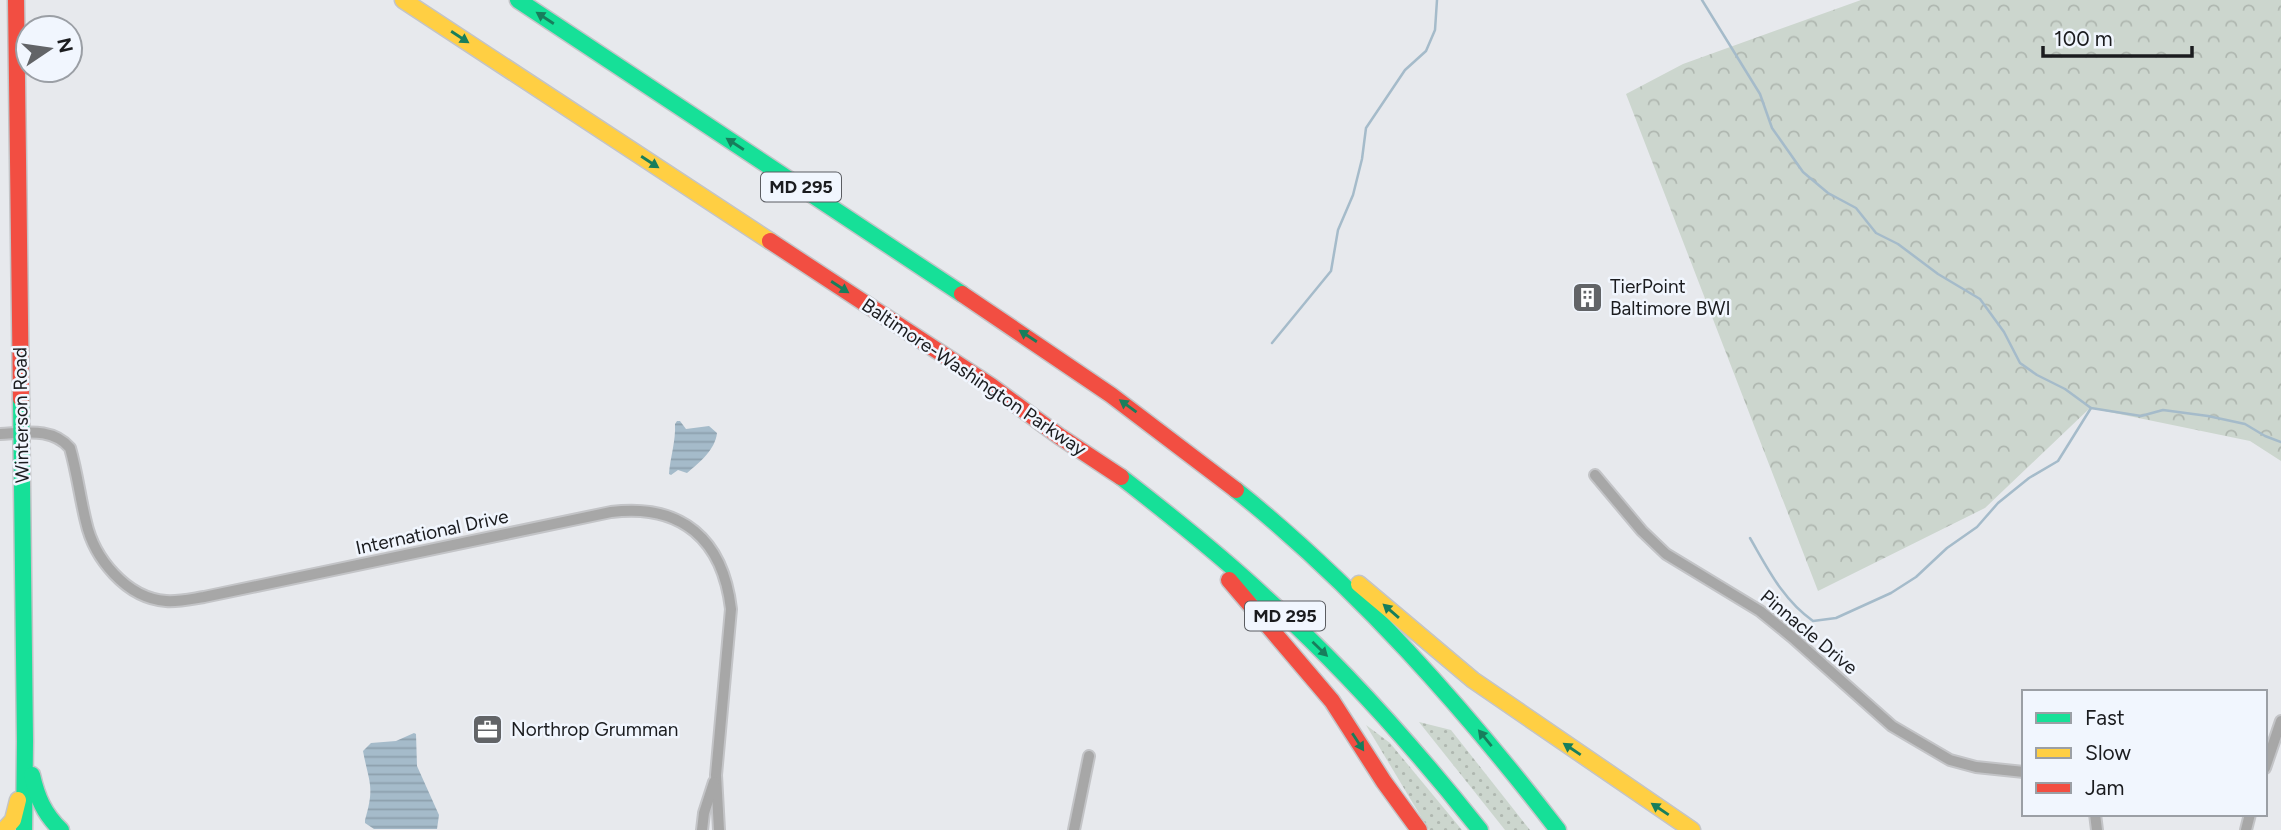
<svg xmlns="http://www.w3.org/2000/svg" width="2281" height="830" font-family="Figtree,sans-serif">
	<defs>
		<pattern id="grass-dots" width="8" height="8" patternUnits="userSpaceOnUse" patternTransform="scale(1.75)"><rect width="8" height="8" fill="#ccd6ce"/><path d="M2 2h.1M6 6h.1" fill="none" stroke="#afb7b0" stroke-width="1.8" stroke-linecap="round"/></pattern>
		<pattern id="park-crowns" width="20" height="18" patternUnits="userSpaceOnUse" patternTransform="scale(1.75)"><rect width="20" height="18" fill="#ccd6ce"/><path d="M2 6a3 3 0 1 1 6 0M12 15a3 3 0 1 1 6 0" fill="none" stroke="#afb7b0"/></pattern>
		<pattern id="water-rules" width="6" height="5" patternUnits="userSpaceOnUse" patternTransform="scale(1.75)"><rect width="6" height="5" fill="#a5bbca"/><path d="M0 2.5h6" fill="none" stroke="#8da0ad"/></pattern>
	</defs>
	<rect width="100%" height="100%" fill="#e7e9ed"/>
	<g fill="url(#grass-dots)">
		<path d="M1419 722 1451 730 1530 830H1505Z"/>
		<path d="M1366 725 1390 743 1462 830H1429Z"/>
	</g>
	<path fill="url(#park-crowns)" d="M1861 0H2281V461L2250 441 2090 408 1985 508 1818 591 1626 94 1683 64Z"/>
	<g fill="url(#water-rules)">
		<path d="M677 421H680L686 429 709 426 717 433C715 450 700 462 687 473L678 470 671 475 669 474C670 458 676 441 675 424Z"/>
		<path d="M414 733 416 734 417 766 439 815 437 829H374L365 823V820C375 786 369 783 363 751L371 743 396 741Z"/>
	</g>
	<g fill="none" stroke-linecap="round" stroke-linejoin="round">
		<g stroke="#a5bbca" stroke-width="2.5">
			<path d="M1702 0 1760 94 1772 128 1803 172 1828 193 1856 208 1876 233 1898 244 1938 274 1980 299 2004 332 2020 363 2037 375 2065 389 2091 408 2141 416 2163 410 2208 416 2245 424 2265 436 2281 442"/>
			<path d="M1272 343 1331 271 1338 230 1353 195 1362 159 1366 128 1405 70 1426 51 1435 30 1437 0"/>
			<path d="M1750 538C1768 569 1783 600 1813 621L1836 618 1891 593 1916 577 1947 548 1977 527 1998 503 2029 478 2058 461 2091 408"/>
		</g>
		<defs>
			<g id="street">
				<path d="M0 434C25 433 52 427 70 448 77 472 80 498 86 522 94 558 126 598 166 601 178 602 191 599 204 597L611 512C682 503 723 540 731 609L716 775 719 830"/>
				<path d="M1595 475 1642 531 1666 554 1760 611 1792 637 1892 726 1950 760 1976 767 2024 772"/>
				<path d="M2265 768 2281 721"/>
				<path d="M2095 814 2097 830"/>
				<path d="M702 830 704 813 714 782"/>
				<path d="M1074 830 1089 756"/>
				<path d="M2246 830 2250 814"/>
			</g>
			<g id="fast">
				<path d="M518 0 962 294"/>
				<path d="M21 399 25 741 24 830"/>
				<path d="M1121 477C1170 515 1219 554 1264 596 1343 667 1414 747 1480 830"/>
				<path d="M1236 490C1358 588 1463 707 1558 830"/>
				<path d="M32 775C37 797 44 814 61 830"/>
			</g>
			<g id="slow">
				<path d="M403 0 770 241"/>
				<path d="M1359 584 1473 680 1692 830"/>
				<path d="M4 830 13 820 18 800"/>
			</g>
			<g id="jam">
				<path d="M16 0 21 399"/>
				<path d="M770 241 991 386 1059 436 1121 477"/>
				<path d="M962 294 1111 395 1236 490"/>
				<path d="M1229 580 1332 701 1384 782 1419 830"/>
			</g>
		</defs>
		<use href="#street" stroke="#c3c4c7" stroke-width="14"/>
		<use href="#fast" stroke="#c3c4c7" stroke-width="19"/>
		<use href="#slow" stroke="#c3c4c7" stroke-width="19"/>
		<use href="#jam" stroke="#c3c4c7" stroke-width="19"/>
		<use href="#street" stroke="#a7a7a7" stroke-width="10"/>
		<use href="#fast" stroke="#16e098" stroke-width="16"/>
		<use href="#slow" stroke="#ffcf43" stroke-width="16"/>
		<use href="#jam" stroke="#f24e42" stroke-width="16"/>
	</g>
	<defs><path id="oneway-solid" d="M-6-.8H1V-3.2L6.5 0L1 3.2V.8H-6Z" transform="scale(1.75)"/></defs>
	<g fill="#187e5c">
		<use href="#oneway-solid" transform="translate(545 18) rotate(-147)"/>
		<use href="#oneway-solid" transform="translate(460 37) rotate(33)"/>
		<use href="#oneway-solid" transform="translate(735 144) rotate(-147)"/>
		<use href="#oneway-solid" transform="translate(650 162) rotate(33)"/>
		<use href="#oneway-solid" transform="translate(840 287) rotate(33)"/>
		<use href="#oneway-solid" transform="translate(1028 336) rotate(-147)"/>
		<use href="#oneway-solid" transform="translate(1128 406) rotate(-144)"/>
		<use href="#oneway-solid" transform="translate(1391 611) rotate(-139)"/>
		<use href="#oneway-solid" transform="translate(1320 649) rotate(44)"/>
		<use href="#oneway-solid" transform="translate(1485 738) rotate(-129)"/>
		<use href="#oneway-solid" transform="translate(1358 742) rotate(57)"/>
		<use href="#oneway-solid" transform="translate(1572 749) rotate(-146)"/>
		<use href="#oneway-solid" transform="translate(1660 809) rotate(-146)"/>
	</g>
	<defs>
		<symbol id="building-square" viewBox="-11 -11 22 22"><rect x="-9" y="-9" width="18" height="18" rx="4" fill="#626467" stroke="#f1f6fe"/><path d="M-4-6H4V6H1V3H-1V6H-4ZM-2.5-4.3h1.7v1.8h-1.7ZM.8-4.3h1.7v1.8H.8ZM-2.5-1h1.7V.8h-1.7ZM.8-1h1.7V.8H.8Z" fill="#fff"/></symbol>
		<symbol id="office-square" viewBox="-11 -11 22 22"><rect x="-9" y="-9" width="18" height="18" rx="4" fill="#626467" stroke="#f1f6fe"/><path d="M-6-3h4V-5.5h4V-3h4V5H-6ZM-1-4.5V-3h2v-1.5ZM-6 0V1H6V0Z" fill="#fff"/></symbol>
	</defs>
	<g fill-rule="evenodd">
		<use href="#building-square" x="1570" y="280" width="35" height="35"/>
		<use href="#office-square" x="470" y="712" width="35" height="35"/>
	</g>
	<g text-anchor="middle" dominant-baseline="central" stroke-width="5" stroke-linejoin="round" paint-order="stroke">
		<g fill="#f1f6fe" stroke="#5b5d62" stroke-width="2">
			<rect x="761" y="172.5" width="80" height="29" rx="5"/>
			<rect x="1245" y="601.5" width="80" height="29" rx="5"/>
		</g>
		<g font-size="18" font-weight="bold" fill="#1b1c1f">
			<text x="801" y="187">MD 295</text>
			<text x="1285" y="616">MD 295</text>
		</g>
		<g font-size="19" fill="#1b1c1f" stroke="#f1f6fe" text-anchor="start">
			<text x="1610" y="286">TierPoint<tspan x="1610" dy="22">Baltimore BWI</tspan></text>
			<text x="511" y="729">Northrop Grumman</text>
		</g>
		<g font-size="19" fill="#1b1c1f" stroke="#f1f6fe">
			<text transform="translate(974 377) rotate(34)">Baltimore-Washington Parkway</text>
			<text transform="translate(21 415) rotate(-91)">Winterson Road</text>
			<text transform="translate(432 532) rotate(-12)">International Drive</text>
			<text transform="translate(1809 632) rotate(40)">Pinnacle Drive</text>
		</g>
	</g>
	<rect x="2022" y="690" width="245" height="126" fill="#f1f6fe" stroke="#9b9fa5" stroke-width="2"/>
	<rect x="2036" y="713" width="35" height="10" fill="#16e098" stroke="#9b9fa5" stroke-width="2"/>
	<text x="2085" y="725" font-size="21" fill="#1b1c1f">Fast</text>
	<rect x="2036" y="748" width="35" height="10" fill="#ffcf43" stroke="#9b9fa5" stroke-width="2"/>
	<text x="2085" y="760" font-size="21" fill="#1b1c1f">Slow</text>
	<rect x="2036" y="783" width="35" height="10" fill="#f24e42" stroke="#9b9fa5" stroke-width="2"/>
	<text x="2085" y="795" font-size="21" fill="#1b1c1f">Jam</text>
	<g transform="translate(49 49) rotate(77)"><circle r="33" fill="#f1f6fe" stroke="#9b9fa5" stroke-width="2"/>
	<path d="M0-5L12 26L0 18L-12 26Z" fill="#626467"/>
	<text y="-10" font-size="19" font-weight="bold" text-anchor="middle" fill="#1b1c1f">N</text>
	</g>
	<path d="M2043 46v10h149v-10" fill="none" stroke="#1b1c1f" stroke-width="3.5"/>
	<text x="2054" y="46" font-size="21" fill="#1b1c1f" stroke="#f1f6fe" stroke-width="5" paint-order="stroke">100 m</text>
</svg>
